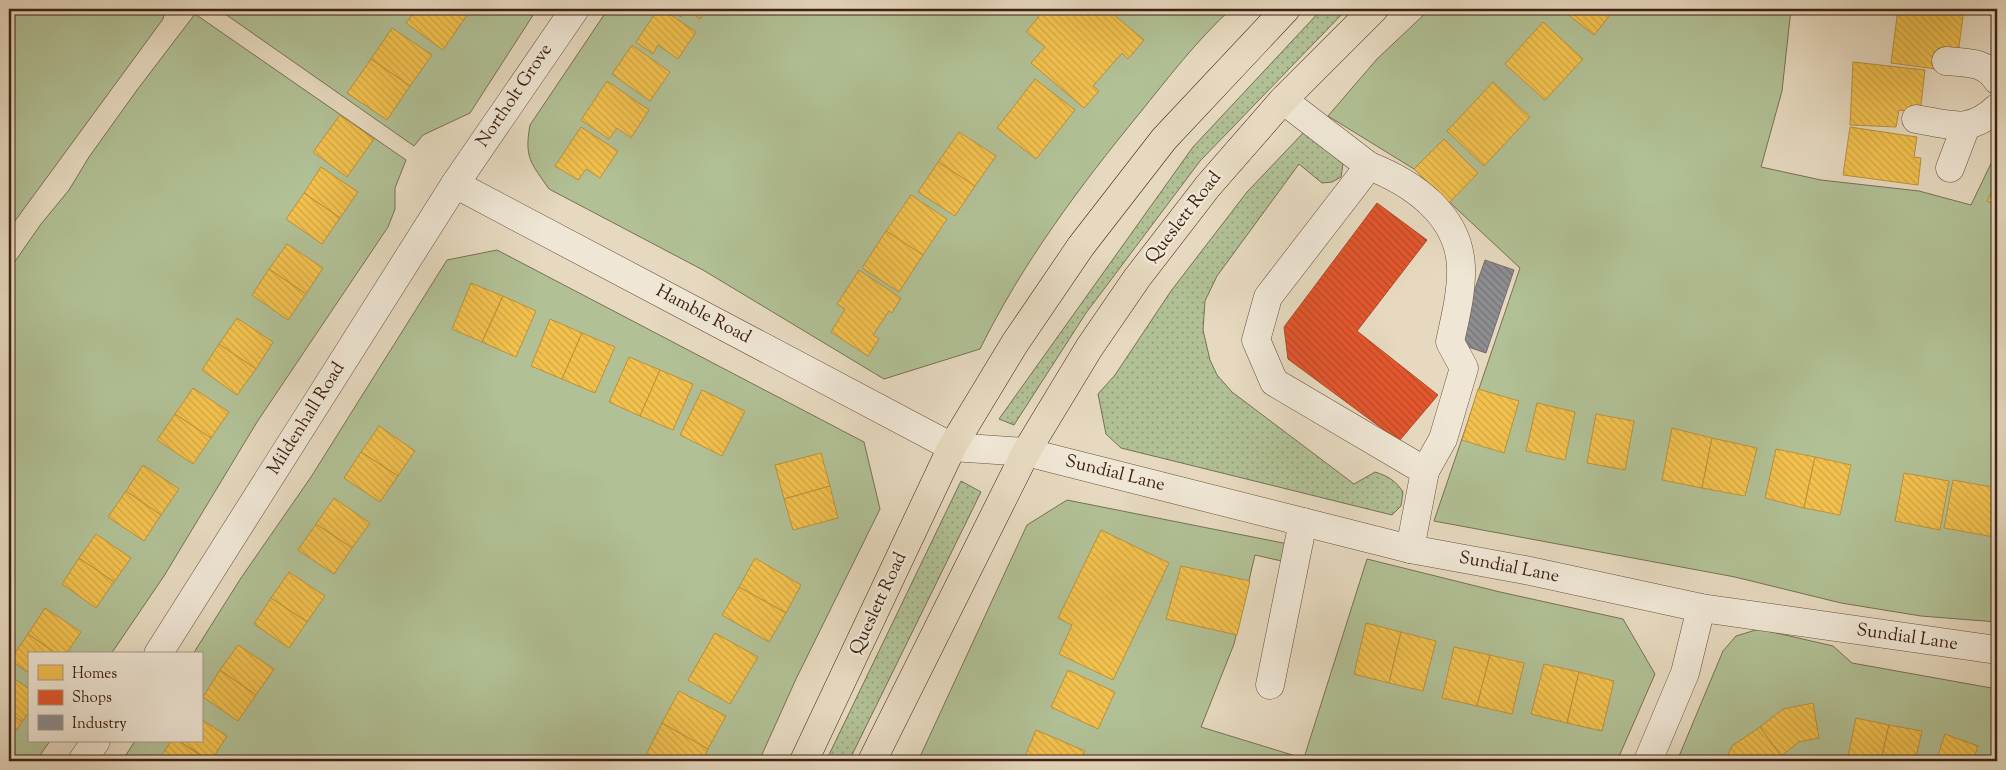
<svg xmlns="http://www.w3.org/2000/svg" width="2006" height="770" font-family="'Sorts Mill Goudy',serif">
	<defs>
		<pattern id="grass-dots" width="8" height="8" patternUnits="userSpaceOnUse" patternTransform="scale(1.25)"><rect width="8" height="8" fill="#b1c095"/><path d="M2 2h.1M6 6h.1" fill="none" stroke="#919c78" stroke-width="1.8" stroke-linecap="round"/></pattern>
		<pattern id="homes-back-hatch" width="6" height="6" patternUnits="userSpaceOnUse" patternTransform="scale(1.25)"><rect width="6" height="6" fill="#f2c14e"/><path d="M-1 5l2 2M0 0l6 6M5-1l2 2" fill="none" stroke="#d1a643"/></pattern>
		<pattern id="shops-back-hatch" width="6" height="6" patternUnits="userSpaceOnUse" patternTransform="scale(1.25)"><rect width="6" height="6" fill="#e4572e"/><path d="M-1 5l2 2M0 0l6 6M5-1l2 2" fill="none" stroke="#ba4826"/></pattern>
		<pattern id="industry-back-hatch" width="6" height="6" patternUnits="userSpaceOnUse" patternTransform="scale(1.25)"><rect width="6" height="6" fill="#8d8d92"/><path d="M-1 5l2 2M0 0l6 6M5-1l2 2" fill="none" stroke="#757376"/></pattern>
	</defs>
	<rect width="100%" height="100%" fill="#e6d9bf"/>
	<filter id="stains"><feTurbulence type="fractalNoise" baseFrequency=".004" numOctaves="4"/><feColorMatrix values="0 0 0 0 .2 0 0 0 0 .09 0 0 0 0 .02 0 0 0 .5 -.17"/></filter>
	<radialGradient id="worn" r=".72"><stop offset=".6" stop-color="#630" stop-opacity="0"/><stop offset="1" stop-color="#630" stop-opacity=".3"/></radialGradient>
	<g fill="url(#grass-dots)" stroke="#787054">
		<path d="M1322 9H1347L1200 161 1086 313 1014 425 999 419 1193 147Z"/>
		<path d="M1305 131 1343 164 1341 177 1332 182 1322 183 1299 164 1217 276 1205 301 1203 330 1210 360 1217 375 1232 392 1354 484 1375 472C1388 476 1396 481 1403 492L1401 506 1392 515 1121 448 1106 434 1098 394 1115 375 1171 291 1247 192Z"/>
		<path d="M961 481 981 492 849 761H826Z"/>
	</g>
	<g fill="#b1c095" stroke="#787054">
		<path d="M9 9H165L163 19 9 229Z"/>
		<path d="M218 9H537L470 113 423 135 414 146Z"/>
		<path d="M608 9H1231C1197 40 1168 78 1139 114 1079 187 1022 264 980 349L884 379 703 270 549 189C531 163 524 158 530 125Z"/>
		<path d="M1430 9H1791L1782 91 1761 167 1821 180 1919 191 1971 205 1997 151V622L1921 616 1841 603 1735 577 1434 521 1520 268 1414 169 1328 116 1377 59Z"/>
		<path d="M195 14 406 160 395 188V209L388 227 257 422 164 576 111 654H29V741H50L36 761H9V270L41 224 69 190 89 157 137 90Z"/>
		<path d="M497 250 864 442 880 509 796 679 759 761H122L135 741H201V654H193L241 578 311 477 447 260Z"/>
		<path d="M1067 500 1288 544 1286 562 1255 555 1234 644 1201 727 1299 757 1298 761H918L1027 525Z"/>
		<path d="M1367 559 1500 592 1623 619 1655 674 1617 761H1303Z"/>
		<path d="M1759 629 1833 646 1852 663 1997 689V761H1677L1723 651 1736 636Z"/>
	</g>
	<g fill="url(#homes-back-hatch)" stroke="#bc913c">
		<path d="M417 9H459L467 15 443 50 406 23Z"/>
		<path d="M459 9H472L467 15Z"/>
		<path d="M658 9H662L696 32 678 59 658 45 653 54 636 42Z"/>
		<path d="M669 9H707L700 19 686 9 681 17Z"/>
		<path d="M1045 9H1107L1144 40 1128 59 1122 53 1093 86 1099 91 1084 108 1031 63 1045 47 1026 32Z"/>
		<path d="M1561 9H1615L1594 35Z"/>
		<path d="M1898 9H1964L1958 54 1936 69 1891 63Z"/>
		<path d="M1543 22 1583 59 1545 100 1505 64Z"/>
		<path d="M392 28 432 55 410 86 371 59Z"/>
		<path d="M632 45 670 72 650 101 612 74Z"/>
		<path d="M371 59 410 86 387 120 347 93Z"/>
		<path d="M1853 62 1925 70 1920 113 1899 110 1896 127 1850 125Z"/>
		<path d="M1035 79 1075 110 1036 159 997 128Z"/>
		<path d="M607 81 649 110 631 138 617 128 609 139 581 120Z"/>
		<path d="M1493 82 1530 117 1484 166 1447 131Z"/>
		<path d="M340 115 374 139 347 177 313 152Z"/>
		<path d="M581 127 618 151 600 178 586 169 578 180 555 166Z"/>
		<path d="M1850 127 1917 137 1914 157 1921 158 1918 185 1843 175Z"/>
		<path d="M959 132 996 156 975 186 938 162Z"/>
		<path d="M1444 139 1478 173 1449 203 1414 169Z"/>
		<path d="M938 162 975 186 955 216 918 192Z"/>
		<path d="M321 167 358 192 340 218 304 193Z"/>
		<path d="M1997 180V205L1987 201Z"/>
		<path d="M304 193 340 218 322 244 286 219Z"/>
		<path d="M911 195 947 219 923 255 886 231Z"/>
		<path d="M886 231 923 255 899 292 862 268Z"/>
		<path d="M287 244 323 268 306 294 269 269Z"/>
		<path d="M269 269 306 294 288 320 252 295Z"/>
		<path d="M859 270 901 298 892 313 889 311 873 335 879 339 868 356 831 332 845 309 837 304Z"/>
		<path d="M471 283 503 296 482 342 452 329Z"/>
		<path d="M503 296 536 311 516 357 482 342Z"/>
		<path d="M237 318 273 342 256 369 219 344Z"/>
		<path d="M550 319 582 333 562 379 531 366Z"/>
		<path d="M582 333 615 347 595 393 562 379Z"/>
		<path d="M219 344 256 369 237 395 202 370Z"/>
		<path d="M629 357 660 370 640 416 609 402Z"/>
		<path d="M660 370 693 384 673 430 640 416Z"/>
		<path d="M193 388 229 412 211 438 175 414Z"/>
		<path d="M1478 389 1519 401 1504 453 1462 440Z"/>
		<path d="M702 390 745 411 722 456 680 435Z"/>
		<path d="M1537 403 1575 412 1565 460 1526 451Z"/>
		<path d="M175 414 211 438 193 464 157 440Z"/>
		<path d="M1596 414 1634 421 1625 470 1587 463Z"/>
		<path d="M379 426 415 451 398 476 361 452Z"/>
		<path d="M1672 428 1712 438 1702 488 1662 480Z"/>
		<path d="M1712 438 1757 448 1745 496 1702 488Z"/>
		<path d="M1776 449 1815 457 1804 508 1765 498Z"/>
		<path d="M361 452 398 476 380 502 344 478Z"/>
		<path d="M821 453 830 486 784 499 775 465Z"/>
		<path d="M1815 457 1851 465 1840 515 1804 508Z"/>
		<path d="M143 465 179 489 161 515 126 491Z"/>
		<path d="M1904 473 1949 481 1940 530 1895 521Z"/>
		<path d="M1953 480 1997 488V519L1994 537 1944 528Z"/>
		<path d="M830 486 838 518 793 530 784 499Z"/>
		<path d="M126 491 161 515 144 541 108 517Z"/>
		<path d="M334 498 370 523 352 548 316 524Z"/>
		<path d="M316 524 352 548 334 574 298 550Z"/>
		<path d="M1101 530 1169 563 1113 680 1059 654 1072 625 1058 618Z"/>
		<path d="M96 534 131 558 114 582 79 558Z"/>
		<path d="M79 558 114 582 96 608 62 584Z"/>
		<path d="M755 558 801 585 786 613 739 587Z"/>
		<path d="M1181 566 1250 581 1237 635 1166 619Z"/>
		<path d="M289 572 325 596 307 622 271 598Z"/>
		<path d="M739 587 786 613 769 642 722 615Z"/>
		<path d="M271 598 307 622 289 648 254 624Z"/>
		<path d="M45 608 81 632 66 654H57L28 634Z"/>
		<path d="M1366 623 1401 632 1389 683 1354 674Z"/>
		<path d="M1401 632 1436 641 1423 691 1389 683Z"/>
		<path d="M715 633 758 657 730 704 688 680Z"/>
		<path d="M28 634 57 654H29V673L10 660Z"/>
		<path d="M238 645 274 669 256 695 220 670Z"/>
		<path d="M1454 647 1490 655 1477 706 1442 698Z"/>
		<path d="M1490 655 1524 663 1512 714 1477 706Z"/>
		<path d="M1544 664 1579 672 1567 723 1531 714Z"/>
		<path d="M220 670 256 695 238 721 203 697Z"/>
		<path d="M1068 670 1115 692 1098 729 1051 707Z"/>
		<path d="M1579 672 1614 681 1602 731 1567 723Z"/>
		<path d="M9 675 29 689V712L22 722 9 713Z"/>
		<path d="M679 691 726 716 708 749 662 723Z"/>
		<path d="M1813 703 1819 738 1799 742 1781 756 1760 727 1783 709Z"/>
		<path d="M9 713 22 722 9 741Z"/>
		<path d="M1856 718 1889 725 1881 761H1847Z"/>
		<path d="M201 719 227 736 211 761 179 741H201Z"/>
		<path d="M662 723 708 749 702 761H654L645 757Z"/>
		<path d="M1889 725 1922 731 1915 761H1881Z"/>
		<path d="M1760 727 1781 756 1774 761H1725L1732 746Z"/>
		<path d="M1036 730 1085 751 1080 761H1023Z"/>
		<path d="M1945 734 1978 746 1973 761H1936Z"/>
		<path d="M171 741H179L208 761H158Z"/>
	</g>
	<path fill="url(#shops-back-hatch)" stroke="#b24726" d="M1377 203 1427 240 1357 331 1438 395 1399 441 1288 359 1284 327Z"/>
	<path fill="url(#industry-back-hatch)" stroke="#766d6c" d="M1485 260 1514 270 1486 353 1456 343Z"/>
	<g fill="none" stroke-linecap="round" stroke-linejoin="round">
		<defs>
			<g id="minor">
				<path d="M1946 61C1967 63 1985 61 1997 80"/>
				<path d="M1283 100 1369 166 1268 297 1256 340 1274 382 1425 471 1410 549"/>
				<path d="M1916 119C1952 125 1969 134 1997 108"/>
				<path d="M1369 166C1413 183 1459 215 1461 267 1462 292 1455 318 1450 342L1464 368 1443 439 1425 471"/>
				<path d="M1950 168 1966 126"/>
				<path d="M455 184 952 447 1026 452 1410 549 1525 570 1701 608 1997 650"/>
				<path d="M158 654 455 184 575 9"/>
				<path d="M1270 685 1303 522"/>
				<path d="M82 761 96 741"/>
				<path d="M1648 761 1685 673 1701 608"/>
			</g>
			<g id="highway">
				<path d="M804 761 952 447 1015 343 1081 246 1164 139 1286 9"/>
				<path d="M872 761 1026 452 1089 348 1137 278 1208 186 1283 100 1374 9"/>
			</g>
		</defs>
		<use href="#minor" stroke="#694f3d" stroke-width="29"/>
		<use href="#highway" stroke="#3f2112" stroke-width="29"/>
		<use href="#minor" stroke="#efe6d5" stroke-width="28"/>
		<use href="#highway" stroke="#e6d9bf" stroke-width="28"/>
	</g>
	<g text-anchor="middle" dominant-baseline="central" stroke-width="5" stroke-linejoin="round" paint-order="stroke">
		<g font-size="18" fill="#3f2112" stroke="#efe6d5">
			<text transform="translate(515 96) rotate(-56)">Northolt Grove</text>
			<text transform="translate(1184 218) rotate(-52)">Queslett Road</text>
			<text transform="translate(703 315) rotate(28)">Hamble Road</text>
			<text transform="translate(307 419) rotate(-58)">Mildenhall Road</text>
			<text transform="translate(1115 474) rotate(14)">Sundial Lane</text>
			<text transform="translate(1509 568) rotate(11)">Sundial Lane</text>
			<text transform="translate(879 604) rotate(-65)">Queslett Road</text>
			<text transform="translate(1907 638) rotate(8)">Sundial Lane</text>
		</g>
	</g>
	<rect width="2006" height="770" fill="none" stroke="#e6d9bf" stroke-width="30"/>
	<rect x="10" y="10" width="1986" height="750" fill="none" stroke="#3f2112" stroke-width="2.5"/>
	<rect x="15" y="15" width="1976" height="740" fill="none" stroke="#3f2112"/>
	<rect x="28" y="652" width="175" height="90" fill="#efe6d5" stroke="#a99787"/>
	<rect x="38" y="665" width="25" height="15" fill="#f2c14e" stroke="#a99787"/>
	<text x="72" y="678" font-size="15" fill="#3f2112">Homes</text>
	<rect x="38" y="690" width="25" height="15" fill="#e4572e" stroke="#a99787"/>
	<text x="72" y="702" font-size="15" fill="#3f2112">Shops</text>
	<rect x="38" y="715" width="25" height="15" fill="#8d8d92" stroke="#a99787"/>
	<text x="72" y="728" font-size="15" fill="#3f2112">Industry</text>
	<rect width="100%" height="100%" filter="url(#stains)"/>
	<rect width="100%" height="100%" fill="url(#worn)"/>
</svg>
